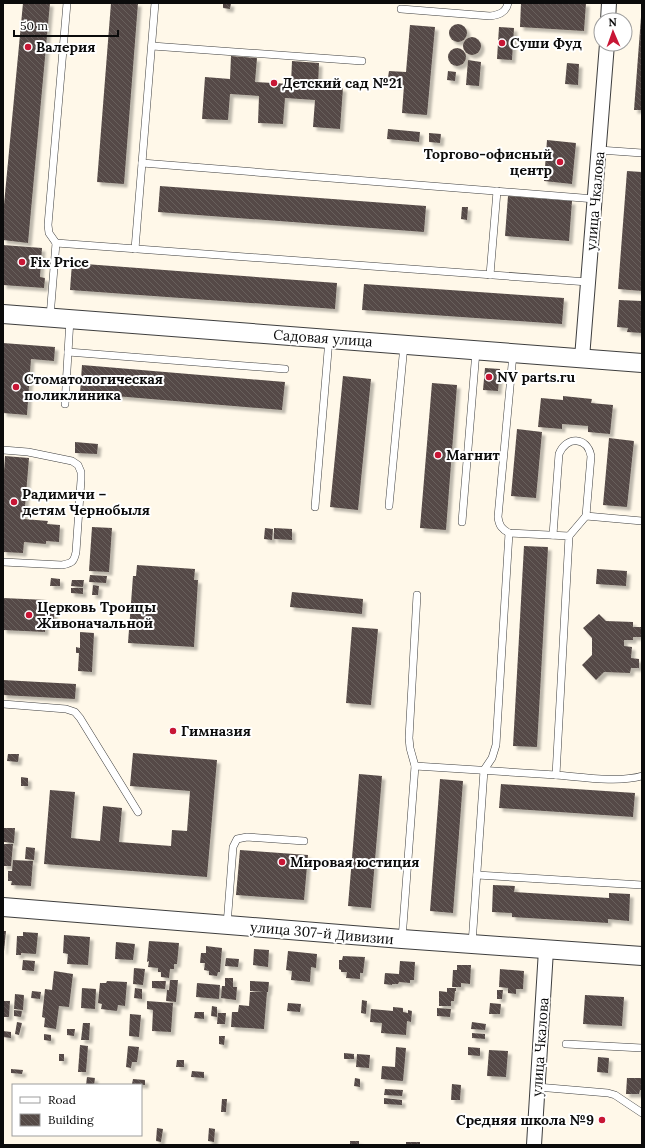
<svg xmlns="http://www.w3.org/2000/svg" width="645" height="1148" font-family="Lora,serif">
	<defs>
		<pattern id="building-back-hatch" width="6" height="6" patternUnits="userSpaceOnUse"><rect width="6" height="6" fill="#554a46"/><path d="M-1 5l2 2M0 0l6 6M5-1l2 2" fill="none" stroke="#68605c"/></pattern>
		<filter id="shadow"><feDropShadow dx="3.5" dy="3.5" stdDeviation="1" flood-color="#0004"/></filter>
	</defs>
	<rect width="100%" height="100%" fill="#fff8e9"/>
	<g fill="url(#building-back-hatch)" filter="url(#shadow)">
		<path d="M23 3H50L28 243 3 240V215Z"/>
		<path d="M111 3H138L124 184 97 182Z"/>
		<path d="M223 3H231L230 9 223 8Z"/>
		<path d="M521 3H586L584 31 520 27Z"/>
		<path d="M641 17H642V110H634Z"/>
		<circle cx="458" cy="33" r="9"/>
		<path d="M410 25 435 27 427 115 402 113 404 85 387 84 389 71 406 72Z"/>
		<path d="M499 27 514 28 512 60 497 59Z"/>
		<circle cx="472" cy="46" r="9"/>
		<circle cx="457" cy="57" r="9"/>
		<path d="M231 56 257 58 255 82 291 84 292 61 319 63 318 86 343 88 340 129 313 127 315 100 285 98 283 124 258 123 259 96 230 94 228 120 202 119 205 77 230 79Z"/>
		<path d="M468 60 481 62 479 86 466 85Z"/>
		<path d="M567 63 579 64 578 85 565 84Z"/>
		<path d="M448 71 456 72 455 81 447 80Z"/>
		<path d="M388 129 420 132 419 142 387 139Z"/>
		<path d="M429 133 441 134 440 143 429 142Z"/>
		<path d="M547 140 576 143 572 184 544 181Z"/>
		<path d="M627 171 642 172V291L618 289Z"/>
		<path d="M160 186 426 206 424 232 158 212Z"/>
		<path d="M508 196 572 201 569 241 505 236Z"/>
		<path d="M462 207H468L467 220 461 219Z"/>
		<path d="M3 245 42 248 40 277 45 278 44 288 3 285Z"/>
		<path d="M72 263 337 283 335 309 70 290Z"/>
		<path d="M364 284 564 298 562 324 362 310Z"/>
		<path d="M619 300 642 301V333L627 332 628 328 617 327Z"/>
		<path d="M3 343 55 347 54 361 31 359 27 415 3 413Z"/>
		<path d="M82 365 285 382 282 410 80 393Z"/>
		<path d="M485 368 500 369 498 391 483 390Z"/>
		<path d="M343 376 371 379 358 510 330 507Z"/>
		<path d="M432 383 457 385 446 530 420 528Z"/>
		<path d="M563 396 592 399 591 403 613 405 610 434 588 432V426L562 424V429L538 427 541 398 563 400Z"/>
		<path d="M517 429 542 432 536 498 511 496Z"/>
		<path d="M609 438 634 441 627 507 603 505Z"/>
		<path d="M75 442 98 444 97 454 75 453Z"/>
		<path d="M5 456 29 458 24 519 48 521 47 524 60 525 59 542 46 541V544L24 542 23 553 3 552V486Z"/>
		<path d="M92 527 112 528 109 572 89 571Z"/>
		<path d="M265 528 273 529 272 540 264 539Z"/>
		<path d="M274 528 292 529V540L274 539Z"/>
		<path d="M524 546 548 547 537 747 513 746Z"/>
		<path d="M137 565 195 569 194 580H198L194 647 128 643 133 576H136Z"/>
		<path d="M597 569 627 571 626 586 596 584Z"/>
		<path d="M90 575 107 576 106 583 89 582Z"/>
		<path d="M51 578 60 579V586H50Z"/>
		<path d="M72 580H84L83 587 71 586Z"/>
		<path d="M93 585 99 586 98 595H92Z"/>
		<path d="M71 588H83V594L71 593Z"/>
		<path d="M292 592 363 599 362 614 290 607Z"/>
		<path d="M3 598 47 600 46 607 52 610 54 613V620L49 624 45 625V632L3 630Z"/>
		<path d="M599 614 606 621 633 622V627H641V637H633V640H624V646L632 647 631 658 639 659V668H631L630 673 604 672 596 680 582 665 592 655V638L583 628Z"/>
		<path d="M352 627 378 629 371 705 346 703Z"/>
		<path d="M80 632 94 633 92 672 78 671 79 653H76V647L80 648Z"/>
		<path d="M3 680 76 684 75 699 3 695Z"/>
		<path d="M133 753 217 760 207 877 44 864 50 790 75 792 71 838 100 841 103 806 122 808 119 842 171 846 172 830 187 831 190 791 130 786Z"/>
		<path d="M8 754H19L18 762 7 761Z"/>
		<path d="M359 774 382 776 371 908 348 906Z"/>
		<path d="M21 777 28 778V786H21Z"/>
		<path d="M440 779 463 781 453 913 430 911Z"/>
		<path d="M501 784 635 793 633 817 499 808Z"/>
		<path d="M4 828H15L14 843 4 842Z"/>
		<path d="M3 844H13L11 866H3Z"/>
		<path d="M26 847 35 848 34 860 25 859Z"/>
		<path d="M240 850 308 855 304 900 236 895Z"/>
		<path d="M13 860 33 861 31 886 11 885 12 881H8V871H12Z"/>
		<path d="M493 885 515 886 514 892 609 898V893L630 894 629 921 608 919V923L512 917V913L492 912Z"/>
		<path d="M3 931H6L4 951H3Z"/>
		<path d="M23 932 38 933 36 954 21 953V955H16L17 936H23Z"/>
		<path d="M64 935 90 937 88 965 67 964 68 954 63 953Z"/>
		<path d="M149 941 179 943 177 964H174V969H170L169 978 161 977V972H158V968L148 967 149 961 147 962Z"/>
		<path d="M116 942 135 944 133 960 115 959Z"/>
		<path d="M206 946 222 948 220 972H218L217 976 209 975V971L204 970 205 963H200L201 953H206Z"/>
		<path d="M254 949 269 950 268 967 253 965Z"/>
		<path d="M288 951 317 954 316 968 311 967 310 982 291 980 292 971 286 970Z"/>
		<path d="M343 956 365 957 363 973H360V979L346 978 347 972H341V970L339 969V960H342Z"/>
		<path d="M226 958 239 959 238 967 225 966Z"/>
		<path d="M23 960 35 961 34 971 22 970Z"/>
		<path d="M400 961 415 962 414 980H410V983L399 982 398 984H392V985L384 984 385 973 399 974Z"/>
		<path d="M457 965H471L470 984 461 983V987H452L453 970H457Z"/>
		<path d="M134 968 145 969 143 985 133 984Z"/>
		<path d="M500 969 524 971 523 989H516V994L508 993V988L499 987Z"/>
		<path d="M54 971 73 974 69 1007 59 1006 56 1029 44 1027 45 1018 42 1017 45 989 52 990Z"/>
		<path d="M225 978H233V987H237L236 1000 221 998 222 986H225Z"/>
		<path d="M170 980H178L176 1002 166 1001 167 990H169Z"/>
		<path d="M107 981 127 982 125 1006 118 1005 117 1011 101 1009 102 1004 98 1003 100 983H106Z"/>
		<path d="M152 981H166L165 989 152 988Z"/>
		<path d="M250 981 269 982 268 992H267L264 1029 231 1027 232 1012H238L239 1005 249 1006 250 992H264L250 991Z"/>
		<path d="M197 983 220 985 219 999 196 997Z"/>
		<path d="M82 988 96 989 95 1009 81 1008Z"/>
		<path d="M135 988 142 989V999L134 998Z"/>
		<path d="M447 988H456V991H455L454 1001H451V1006H439V991L447 992Z"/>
		<path d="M497 990H503L502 999H497Z"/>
		<path d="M32 991 41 992 40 999 31 998Z"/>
		<path d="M15 994 24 995 23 1010 14 1009Z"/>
		<path d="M585 995 624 997 622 1026 583 1024Z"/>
		<path d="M362 1000 367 1001 366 1014 361 1013Z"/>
		<path d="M3 1001H10L9 1017H3Z"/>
		<path d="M147 1001 173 1003 171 1032 152 1031 153 1010 147 1009Z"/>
		<path d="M288 1003 301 1004 300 1012 287 1011Z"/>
		<path d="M490 1003 501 1004 500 1014H489Z"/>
		<path d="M212 1006 217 1007V1017L211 1016Z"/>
		<path d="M393 1007 403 1008V1012L408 1013V1010L412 1011 411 1022 407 1021 406 1035 381 1033 382 1023 370 1022 371 1009 393 1011Z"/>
		<path d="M437 1008 451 1009 450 1017 437 1016Z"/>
		<path d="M14 1010 22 1011 21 1017 14 1016Z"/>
		<path d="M195 1012H204V1019L194 1018Z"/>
		<path d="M218 1013H226L225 1024H217Z"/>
		<path d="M130 1014 141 1015 139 1037 129 1036Z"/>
		<path d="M17 1022 22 1023 19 1035 15 1034Z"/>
		<path d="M472 1022 486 1024 485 1030 471 1029Z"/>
		<path d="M83 1023H90L89 1040H81Z"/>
		<path d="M67 1029H75L74 1036 67 1035Z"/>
		<path d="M3 1031 11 1032V1038L3 1037Z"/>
		<path d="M472 1033 485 1034V1039L472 1038Z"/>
		<path d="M44 1034 51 1035V1041L44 1040Z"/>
		<path d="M219 1036H225L224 1045 219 1044Z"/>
		<path d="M80 1045 88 1046 86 1072H78Z"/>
		<path d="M128 1046 139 1047 137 1062H132L131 1068 126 1067Z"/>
		<path d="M396 1047 406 1048 403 1081 381 1079 382 1066 395 1067Z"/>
		<path d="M468 1047 480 1048V1056L468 1055Z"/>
		<path d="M489 1050 508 1051 506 1077 487 1076Z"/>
		<path d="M344 1053 354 1054V1059H344Z"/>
		<rect x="59" y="1054" width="5" height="7"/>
		<path d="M357 1054 370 1055 369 1068 356 1067Z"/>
		<path d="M598 1057 609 1058 608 1073 597 1072Z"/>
		<path d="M177 1060H184V1067H176Z"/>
		<path d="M11 1069 23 1070 22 1074 11 1073Z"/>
		<path d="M192 1071 204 1072V1078L191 1077Z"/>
		<path d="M87 1077 95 1078 94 1085H86Z"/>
		<path d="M355 1078 360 1079V1087L354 1086Z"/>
		<path d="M627 1078H642V1090H640L639 1094H626Z"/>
		<path d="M133 1079 145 1080V1085L132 1084Z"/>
		<path d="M452 1084 461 1085 460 1100H451Z"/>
		<path d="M385 1089 403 1090 402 1096 384 1095Z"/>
		<path d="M384 1098 402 1100V1105L384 1104Z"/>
		<path d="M222 1099H227L226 1112H221Z"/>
		<path d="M157 1128 163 1129 161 1142 156 1141Z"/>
		<path d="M209 1128 215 1129 214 1142 208 1141Z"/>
		<rect x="350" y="1141" width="9" height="4"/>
		<rect x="406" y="1142" width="14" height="3"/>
	</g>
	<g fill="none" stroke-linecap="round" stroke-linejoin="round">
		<defs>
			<g id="service">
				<path d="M401 9 490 16C498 15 506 13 508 3"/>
				<path d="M152 46 362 61"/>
				<path d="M599 150 642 153"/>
				<path d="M142 163 595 199"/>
				<path d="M56 243 588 282"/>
				<path d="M135 249 155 3"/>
				<path d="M490 275 497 191"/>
				<path d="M50 317 56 243 49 233 48 225 67 3"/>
				<path d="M68 352 285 369"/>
				<path d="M513 354 498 517C499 526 502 529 509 533L569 536 556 775C581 777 618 783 642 776"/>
				<path d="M65 404 70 319"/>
				<path d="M3 450 28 452 72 461 78 465 81 472V480L76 552C74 562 72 563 62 565L3 562"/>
				<path d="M389 506 404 345"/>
				<path d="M315 507 329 339"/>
				<path d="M462 522 476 351"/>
				<path d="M553 535 559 454C566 436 587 436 591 456L586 516"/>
				<path d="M569 536 586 516 642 521"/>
				<path d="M3 704 66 709 75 712 80 718 138 812"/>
				<path d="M415 766 556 775"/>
				<path d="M477 875 642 885"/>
				<path d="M227 925 233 847 237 839 247 837 304 841"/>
				<path d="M402 939 415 766 410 748 409 738 417 595"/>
				<path d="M472 944 484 770 492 758 496 745 509 533"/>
				<path d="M566 1044 642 1048"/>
				<path d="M537 1087 608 1093 615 1095 642 1113"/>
			</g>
			<g id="minor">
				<path d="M608 20 609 3"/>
				<path d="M582 358 607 44"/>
				<path d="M534 1145 546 950"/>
			</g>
			<g id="tertiary">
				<path d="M3 314 642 363"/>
				<path d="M3 907 402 939 642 956"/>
			</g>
		</defs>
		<use href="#service" stroke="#3e3e3e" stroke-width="8"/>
		<use href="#minor" stroke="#3e3e3e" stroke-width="16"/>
		<use href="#tertiary" stroke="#3e3e3e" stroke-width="20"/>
		<use href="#service" stroke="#fff" stroke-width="7"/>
		<use href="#minor" stroke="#fff" stroke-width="14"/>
		<use href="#tertiary" stroke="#fff" stroke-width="18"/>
	</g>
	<g fill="#c81635" stroke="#fff" stroke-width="1.5">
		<circle cx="502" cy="43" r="4"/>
		<circle cx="28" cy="47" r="4"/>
		<circle cx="274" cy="83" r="4"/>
		<circle cx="560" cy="162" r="4"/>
		<circle cx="22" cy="262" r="4"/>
		<circle cx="489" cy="377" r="4"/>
		<circle cx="16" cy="387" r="4"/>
		<circle cx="438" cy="455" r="4"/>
		<circle cx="14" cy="502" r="4"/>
		<circle cx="29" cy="615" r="4"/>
		<circle cx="173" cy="731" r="4"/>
		<circle cx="282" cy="862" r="4"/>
		<circle cx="602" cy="1120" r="4"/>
	</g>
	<g text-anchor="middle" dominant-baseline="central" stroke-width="4" stroke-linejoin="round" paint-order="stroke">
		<g font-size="14" font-weight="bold" fill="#0b0b0b" stroke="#fff" text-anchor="start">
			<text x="510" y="43">Суши Фуд</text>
			<text x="36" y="47">Валерия</text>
			<text x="282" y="83">Детский сад №21</text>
			<text x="552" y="154" text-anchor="end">Торгово-офисный<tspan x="552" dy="16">центр</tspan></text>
			<text x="30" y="262">Fix Price</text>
			<text x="497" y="377">NV parts.ru</text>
			<text x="24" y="379">Стоматологическая<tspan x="24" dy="16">поликлиника</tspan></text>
			<text x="446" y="455">Магнит</text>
			<text x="22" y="494">Радимичи –<tspan x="22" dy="16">детям Чернобыля</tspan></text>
			<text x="37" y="607">Церковь Троицы<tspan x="37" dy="16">Живоначальной</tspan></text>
			<text x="181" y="731">Гимназия</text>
			<text x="290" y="862">Мировая юстиция</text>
			<text x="594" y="1120" text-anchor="end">Средняя школа №9</text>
		</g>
		<g font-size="14" fill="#0b0b0b" stroke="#fff">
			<text transform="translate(595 201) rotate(-85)">улица Чкалова</text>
			<text transform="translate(323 338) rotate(4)">Садовая улица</text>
			<text transform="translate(322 933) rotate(5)">улица 307-й Дивизии</text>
			<text transform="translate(540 1047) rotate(-86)">улица Чкалова</text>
		</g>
	</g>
	<rect width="645" height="1148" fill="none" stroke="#0b0b0b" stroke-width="8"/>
	<rect x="12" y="1084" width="130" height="52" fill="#ffffff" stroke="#9d9d9d"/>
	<rect x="20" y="1097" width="20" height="6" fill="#ffffff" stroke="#9d9d9d"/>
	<text x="48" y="1104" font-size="12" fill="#0b0b0b">Road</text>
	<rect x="20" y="1114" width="20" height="12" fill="url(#building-back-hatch)" stroke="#9d9d9d"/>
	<text x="48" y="1124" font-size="12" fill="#0b0b0b">Building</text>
	<g transform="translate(613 32) rotate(358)"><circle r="19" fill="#ffffff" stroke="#9d9d9d"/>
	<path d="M0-3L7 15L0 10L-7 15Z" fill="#c81635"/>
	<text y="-6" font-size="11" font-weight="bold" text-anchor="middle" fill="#0b0b0b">N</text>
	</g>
	<path d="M14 30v6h104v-6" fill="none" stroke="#0b0b0b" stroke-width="2"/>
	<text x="20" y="30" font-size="12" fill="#0b0b0b" stroke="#ffffff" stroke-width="3" paint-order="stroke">50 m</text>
</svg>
